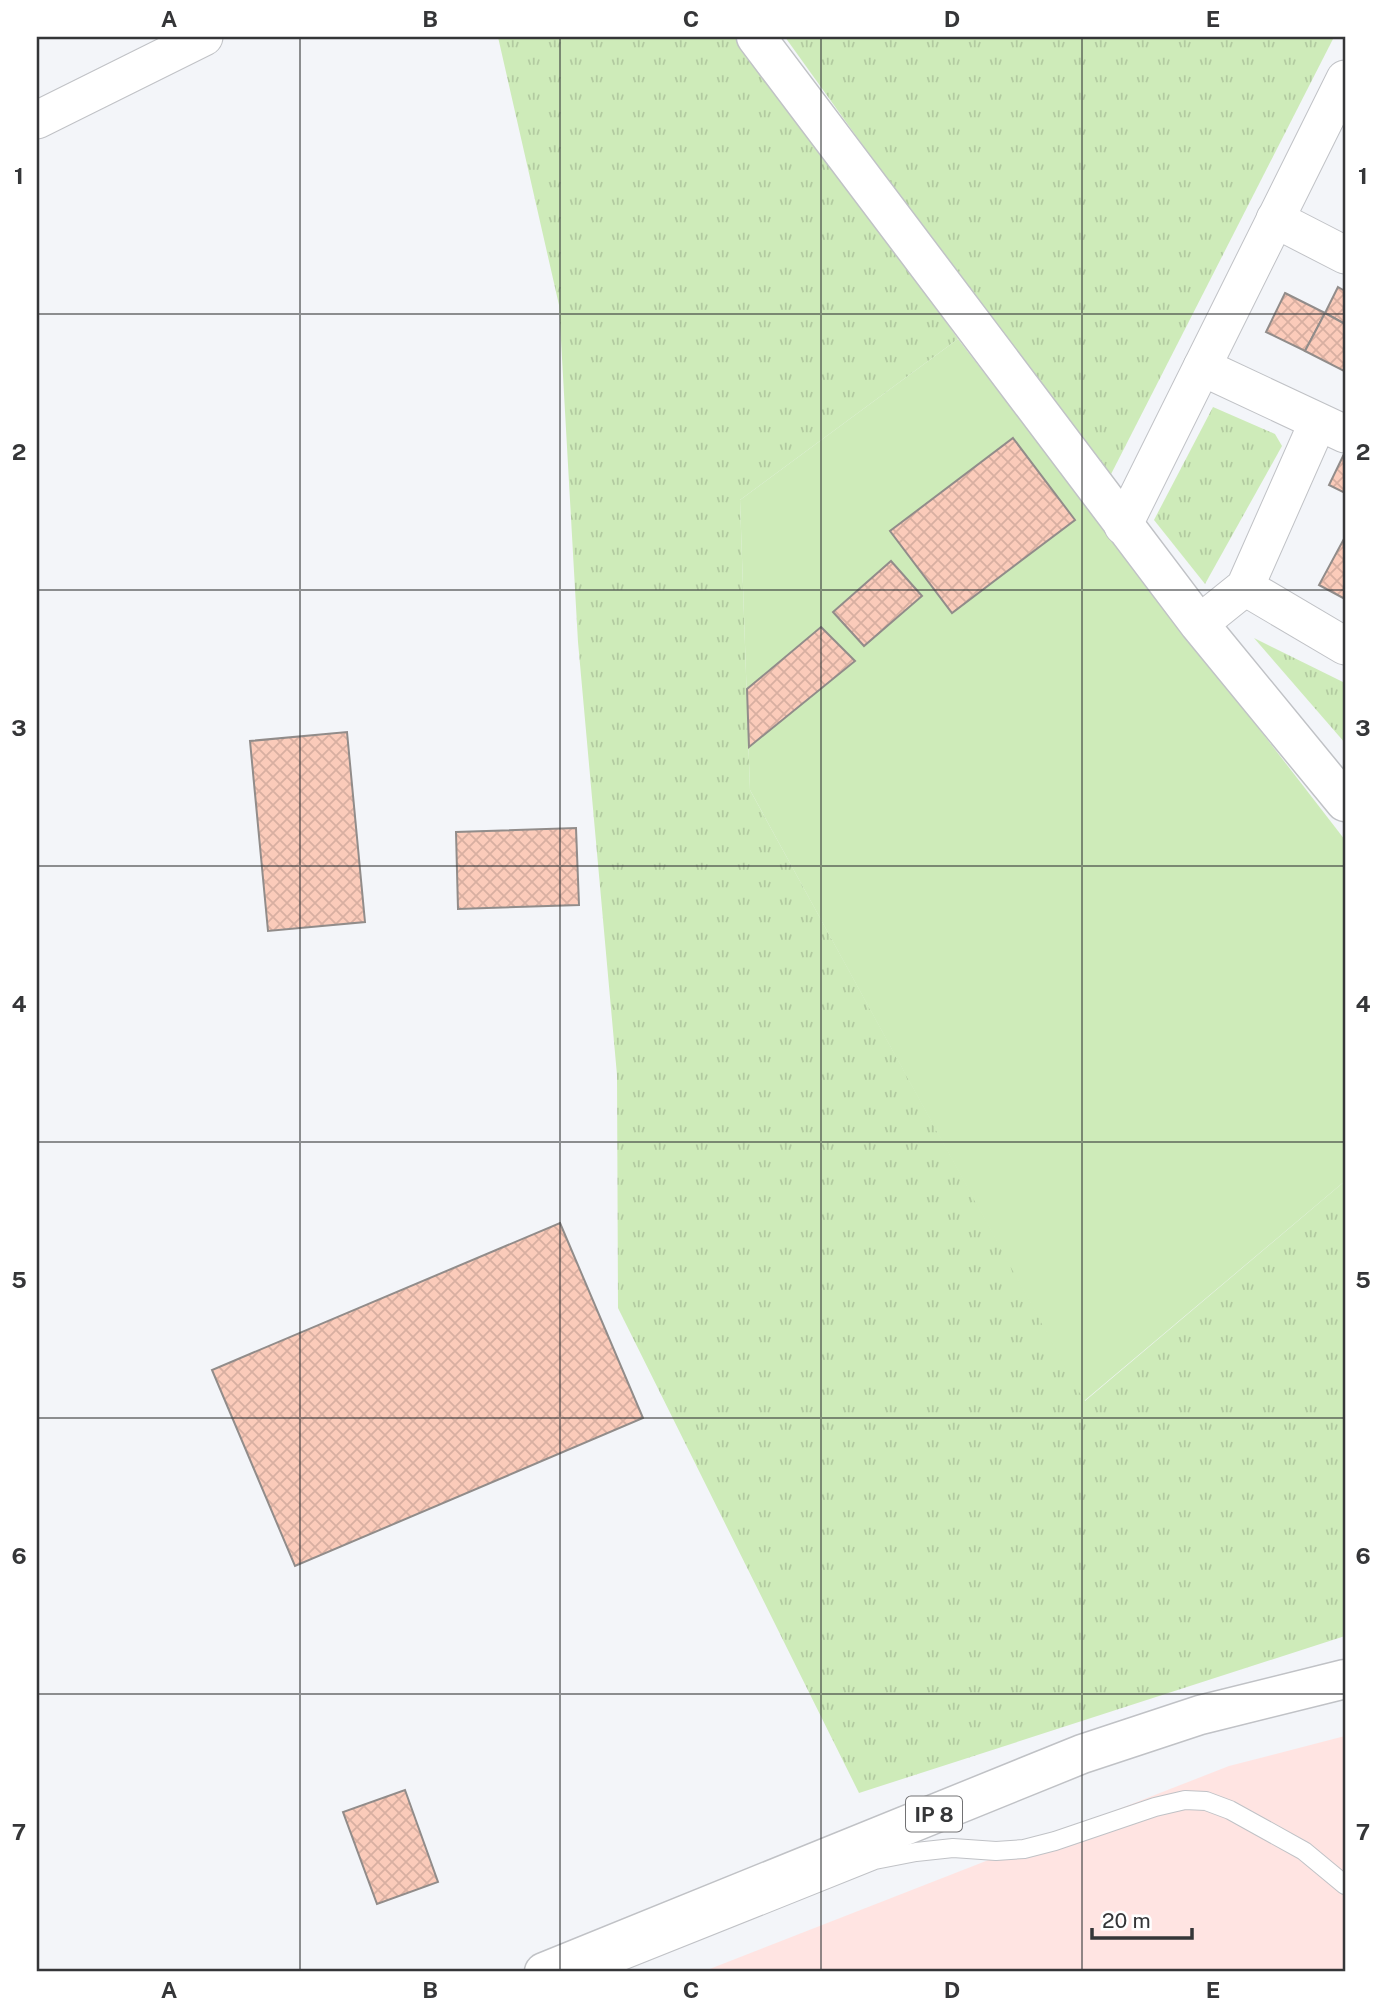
<svg xmlns="http://www.w3.org/2000/svg" width="1382" height="2009" font-family="'Public Sans',sans-serif">
	<defs>
		<pattern id="grass-tufts" width="24" height="20" patternUnits="userSpaceOnUse" patternTransform="scale(1.75)"><rect width="24" height="20" fill="#ceebb9"/><path d="M3 7l-1-3M5 7V3M7 7l1-3M15 17l-1-3M17 17v-4M19 17l1-3" fill="none" stroke="#b2caa0"/></pattern>
		<pattern id="building-cross-hatch" width="8" height="8" patternUnits="userSpaceOnUse" patternTransform="scale(1.75)"><rect width="8" height="8" fill="#fbcbba"/><path d="M0 0l8 8M0 8l8-8" fill="none" stroke="#d8afa1"/></pattern>
	</defs>
	<rect width="100%" height="100%" fill="#f3f5f9"/>
	<path fill="#ffe4e2" d="M1345 1736V1972H702L1229 1766Z"/>
	<g fill="url(#grass-tufts)">
		<path d="M498 37H747L958 339 740 500 750 790 1085 1401 1345 1181V1636L859 1793 618 1308 617 1075 578 642 559 305Z"/>
		<path d="M785 37H1334L1106 484Z"/>
		<path d="M1213 407 1275 434 1282 446 1205 584 1154 520Z"/>
		<path d="M1254 638 1345 683V743Z"/>
	</g>
	<path fill="#ceebb9" d="M958 339 1345 840V1181L1084 1401 750 790 740 500Z"/>
	<g fill="url(#building-cross-hatch)" stroke="#918c8a" stroke-width="2">
		<path d="M1338 287 1345 291V324L1325 313Z"/>
		<path d="M1285 293 1325 313 1305 351 1266 332Z"/>
		<path d="M1325 313 1345 324 1344 371 1305 351Z"/>
		<path d="M1013 438 1075 520 952 613 890 531Z"/>
		<path d="M1345 452V493L1329 485Z"/>
		<path d="M1345 537V599L1319 585Z"/>
		<path d="M891 561 922 596 864 646 833 612Z"/>
		<path d="M821 627 855 661 749 747 747 689Z"/>
		<path d="M347 732 365 922 268 931 250 741Z"/>
		<path d="M576 828 579 905 458 909 456 832Z"/>
		<path d="M560 1223 643 1418 295 1566 212 1370Z"/>
		<path d="M405 1790 438 1882 377 1904 343 1812Z"/>
	</g>
	<g fill="none" stroke-linecap="round" stroke-linejoin="round">
		<defs>
			<path id="service" d="M595 1972 875 1860 916 1852 953 1848 996 1851 1024 1849 1055 1841 1155 1807 1185 1800 1206 1801 1230 1810 1304 1851 1345 1885"/>
			<g id="minor">
				<path d="M37 120 204 37"/>
				<path d="M1275 219 1345 255"/>
				<path d="M1202 367 1345 434"/>
				<path d="M1123 526 1345 79"/>
				<path d="M1245 587 1345 646"/>
				<path d="M1199 624 1245 587 1318 422"/>
			</g>
			<path id="tertiary" d="M756 37 1199 624 1345 802"/>
			<path id="primary" d="M544 1972 1082 1754 1200 1715 1345 1679"/>
		</defs>
		<use href="#service" stroke="#c0c2c6" stroke-width="20"/>
		<use href="#minor" stroke="#c0c2c6" stroke-width="39"/>
		<use href="#tertiary" stroke="#c0c2c6" stroke-width="41"/>
		<use href="#primary" stroke="#c0c2c6" stroke-width="41"/>
		<use href="#service" stroke="#fff" stroke-width="18"/>
		<use href="#minor" stroke="#fff" stroke-width="37"/>
		<use href="#tertiary" stroke="#fff" stroke-width="38"/>
		<use href="#primary" stroke="#fff" stroke-width="38"/>
	</g>
	<path fill="none" stroke="#353638" stroke-width="2" stroke-opacity="0.55" d="M300 37V1972M560 37V1972M821 37V1972M1082 37V1972M37 314H1345M37 590H1345M37 866H1345M37 1142H1345M37 1418H1345M37 1694H1345"/>
	<g text-anchor="middle" dominant-baseline="central" stroke-width="7" stroke-linejoin="round" paint-order="stroke">
		<rect fill="#fff" stroke="#727274" stroke-width="2" x="906" y="1796.5" width="56" height="35" rx="5"/>
		<g font-size="21" font-weight="bold" fill="#353638">
			<text x="934" y="1814">IP 8</text>
		</g>
	</g>
	<rect width="1382" height="2009" fill="none" stroke="#ffffff" stroke-width="77"/>
	<path d="M1092 1928v10h100v-10" fill="none" stroke="#353638" stroke-width="3.5"/>
	<text x="1102" y="1928" font-size="21" fill="#353638" stroke="#ffffff" stroke-width="5" paint-order="stroke">20 m</text>
	<rect x="38" y="38" width="1306" height="1932" fill="none" stroke="#353638" stroke-width="2.5"/>
	<g font-size="23" text-anchor="middle" font-weight="bold" fill="#353638">
		<text x="169" y="27">A</text>
		<text x="430" y="27">B</text>
		<text x="691" y="27">C</text>
		<text x="952" y="27">D</text>
		<text x="1213" y="27">E</text>
		<text x="19" y="184">1</text>
		<text x="1363" y="184">1</text>
		<text x="19" y="460">2</text>
		<text x="1363" y="460">2</text>
		<text x="19" y="736">3</text>
		<text x="1363" y="736">3</text>
		<text x="19" y="1012">4</text>
		<text x="1363" y="1012">4</text>
		<text x="19" y="1288">5</text>
		<text x="1363" y="1288">5</text>
		<text x="19" y="1564">6</text>
		<text x="1363" y="1564">6</text>
		<text x="19" y="1840">7</text>
		<text x="1363" y="1840">7</text>
		<text x="169" y="1998">A</text>
		<text x="430" y="1998">B</text>
		<text x="691" y="1998">C</text>
		<text x="952" y="1998">D</text>
		<text x="1213" y="1998">E</text>
	</g>
</svg>
